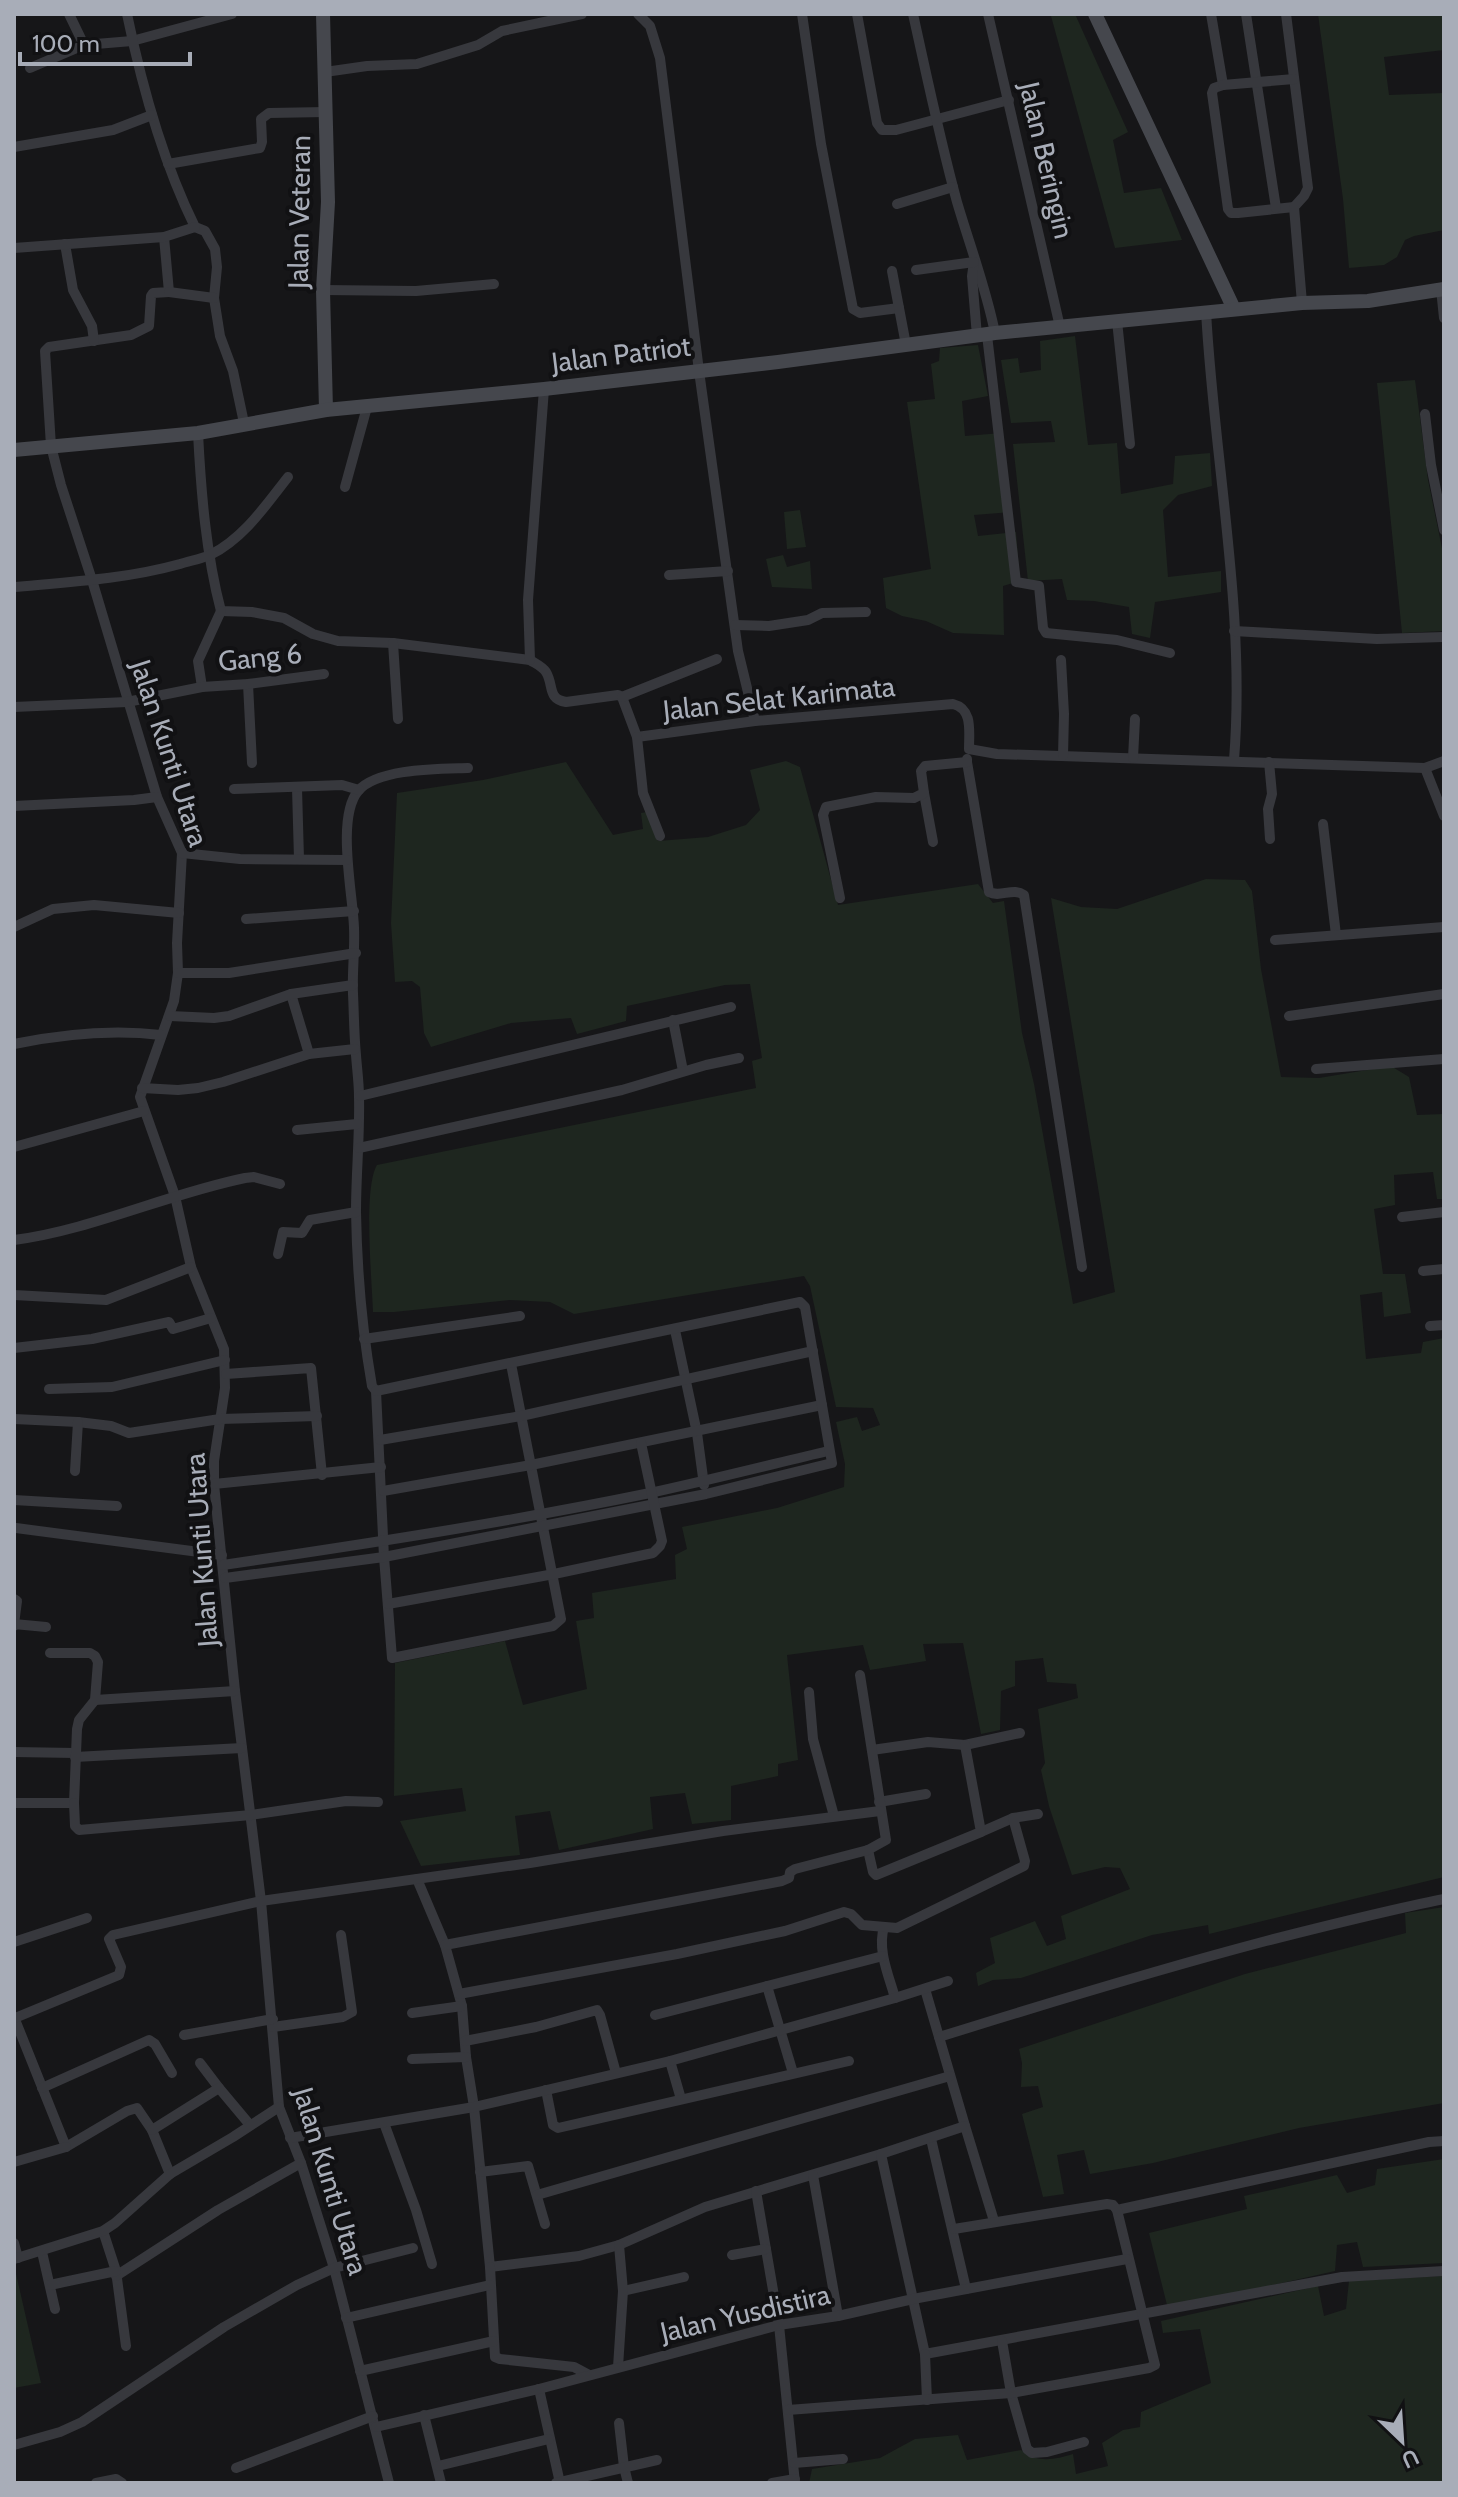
<svg xmlns="http://www.w3.org/2000/svg" width="1458" height="2497" font-family="Cabin,sans-serif">
	<rect width="100%" height="100%" fill="#161618"/>
	<g fill="#1e261f">
		<path d="M1075 14 1128 132 1113 140 1124 193 1161 188 1182 240 1115 248 1051 16Z"/>
		<path d="M1318 14H1444V50L1384 57 1389 95 1444 93V230L1414 236 1405 240 1397 257 1384 265 1349 268 1343 199Z"/>
		<path d="M1075 336 1088 445 1117 443 1121 494 1173 484 1175 456 1210 453 1212 486 1178 495 1163 510 1168 577 1221 571V592L1155 602 1150 638 1132 634 1129 607 1094 601 1067 600 1062 579 1028 581 1013 444 1055 442 1051 421 1011 423 1001 360 1018 358 1020 373 1041 370 1040 341Z"/>
		<path d="M978 345 988 396 962 401 965 436 1002 433 1012 512 974 515 978 536 1016 532 1020 581 1003 586 1004 635 953 633 926 621 902 616 886 608 883 578 931 569 907 402 935 399 931 364 939 361 940 348Z"/>
		<path d="M1415 380 1428 480 1444 558V631L1402 633 1377 383Z"/>
		<path d="M800 510 806 547 787 549 784 512Z"/>
		<path d="M783 555 787 567 810 561 812 589 772 587 766 559Z"/>
		<path d="M786 761 800 767 838 905 978 884 993 903 1004 901 1022 1033 1034 1084 1073 1304 1115 1292 1051 898 1081 907 1117 909 1206 879 1245 880 1252 891 1261 969 1281 1077 1319 1078 1391 1066 1409 1077 1417 1115 1444 1114V1199H1437L1433 1172 1394 1175 1395 1205 1374 1209 1383 1274H1405L1411 1313 1384 1317 1382 1292 1360 1295 1366 1359 1421 1353 1423 1342 1444 1338V1877L1209 1934 1208 1925 1152 1935 1021 1978 993 1980 978 1986 976 1973 995 1963 990 1938 1035 1921 1047 1946 1066 1939 1061 1916 1130 1889 1120 1868 1105 1867 1072 1875 1049 1806 1041 1770 1045 1763 1038 1709 1078 1698 1076 1684 1047 1682 1043 1658 1015 1661V1686L1001 1691 1000 1730 981 1734 963 1643 923 1644 926 1661 870 1670 863 1645 787 1655 798 1760 778 1764V1776L731 1786V1820L692 1824 685 1793 650 1797 653 1829 559 1850 550 1811 515 1816 520 1855 421 1866 400 1821 466 1811 462 1788 394 1796 395 1663 505 1641 523 1705 587 1689 576 1621 594 1618 592 1593 676 1579 675 1555 687 1549 682 1527 777 1508 844 1487 845 1464 836 1422 857 1417 862 1431 880 1425 873 1408 836 1407 810 1286 804 1276 574 1314 550 1302 510 1300 394 1312H373C372 1281 363 1188 377 1165L756 1088 752 1061 762 1058 750 984 725 985 627 1006 626 1021 577 1034 571 1018 511 1023 431 1047 424 1033 420 987 412 981 395 982 391 923 397 793 483 780 566 762 613 835 643 829 641 813 647 812 658 841 708 837 746 825 760 810 750 770Z"/>
		<path d="M1444 1907V2103L1299 2128 1153 2163 1090 2174 1084 2150 1057 2155 1064 2194 1043 2197 1022 2114 1043 2107 1038 2086 1021 2087 1022 2063 1019 2049 1245 1974 1406 1933 1405 1913Z"/>
		<path d="M1444 2159V2263L1363 2267 1357 2242 1337 2245 1335 2271 1168 2309 1149 2233 1247 2209 1244 2196 1337 2175 1347 2193 1375 2185 1377 2169Z"/>
		<path d="M14 2265 41 2383 14 2388Z"/>
		<path d="M1444 2276V2483H809L812 2469 880 2458 915 2439 958 2435 967 2460 1021 2450C1036 2463 1054 2460 1073 2454L1076 2474 1108 2466 1102 2443 1123 2430 1140 2427 1141 2412 1211 2383 1200 2329 1163 2333 1161 2321 1318 2286 1324 2316 1346 2309 1349 2281Z"/>
	</g>
	<g fill="none" stroke-linecap="round" stroke-linejoin="round">
		<g stroke="#37383d" stroke-width="10">
			<path d="M69 14 84 45 132 41 232 14"/>
			<path d="M127 14C142 87 162 160 195 227L205 231 215 249 217 267 214 298 220 336 233 371 244 423"/>
			<path d="M638 14 650 26 660 58 699 371 738 651 755 721"/>
			<path d="M802 14 821 144 853 309 860 313 899 308"/>
			<path d="M857 14 877 123 882 130H896L1009 100"/>
			<path d="M913 14C927 77 940 140 957 202 970 246 986 288 995 333"/>
			<path d="M988 14 1060 327"/>
			<path d="M1211 14 1223 85 1214 88 1212 93 1228 209 1231 213H1238L1294 207"/>
			<path d="M1246 14 1276 208"/>
			<path d="M1286 14 1308 188 1304 196 1294 207 1302 303"/>
			<path d="M30 68 84 45"/>
			<path d="M325 72 367 66 417 64 478 45 502 31 582 14"/>
			<path d="M1223 85 1294 79"/>
			<path d="M14 147 113 130 152 115"/>
			<path d="M168 164 260 148 262 142 261 119 269 113 326 112"/>
			<path d="M897 204 953 187"/>
			<path d="M164 237 169 292 153 293 151 296 149 326 131 335 49 347 45 351 51 446 61 485 92 580 157 797 182 853 177 943 178 973 174 1001 140 1097 175 1196 191 1267 224 1349 225 1388 214 1461V1484L235 1691 261 1901 279 2107 301 2163 334 2268 389 2483"/>
			<path d="M65 244 73 290 92 326 94 341"/>
			<path d="M14 248 164 237 195 227"/>
			<path d="M974 262 972 276 977 336"/>
			<path d="M916 270 974 262"/>
			<path d="M892 271 906 345"/>
			<path d="M1441 289 1444 318"/>
			<path d="M323 290 416 291 494 284"/>
			<path d="M169 292 214 298"/>
			<path d="M1206 311C1214 461 1246 611 1234 760"/>
			<path d="M1117 321 1130 444"/>
			<path d="M987 335 1016 582 1039 586 1043 628 1046 633 1117 640 1170 653"/>
			<path d="M1425 414 1431 465 1444 530"/>
			<path d="M198 433C201 492 206 554 221 611L252 612 284 618 313 634 338 641 393 643 530 660C536 664 542 666 546 672 554 685 547 699 566 702L618 695 622 697 637 737 755 721 953 704C973 709 969 731 969 749L997 754 1425 768 1444 761"/>
			<path d="M345 487 367 407"/>
			<path d="M669 575 728 571"/>
			<path d="M14 587C70 582 126 579 180 564 189 561 201 559 210 555 243 539 266 505 288 477"/>
			<path d="M735 625 769 626 808 620 822 613 866 612"/>
			<path d="M1234 631 1377 639 1444 637"/>
			<path d="M393 643 398 719"/>
			<path d="M530 660 528 600 544 389"/>
			<path d="M1061 660 1064 714 1063 756"/>
			<path d="M248 684 252 763"/>
			<path d="M202 687 198 661 221 611"/>
			<path d="M622 697 717 659"/>
			<path d="M14 707 127 702 202 687 248 684 324 674"/>
			<path d="M637 737 643 793 660 836"/>
			<path d="M1133 758 1135 719"/>
			<path d="M967 762 989 892C1000 898 1013 887 1024 895L1082 1267"/>
			<path d="M1269 762 1272 794 1268 809 1270 839"/>
			<path d="M468 768C440 769 378 768 358 791 336 818 353 894 354 928 355 950 352 972 353 994 354 1014 354 1035 356 1055 357 1069 359 1083 359 1097 360 1135 356 1173 356 1212 357 1270 362 1329 372 1386L376 1391 384 1557 392 1658 553 1626 561 1619 511 1364"/>
			<path d="M1425 768 1444 816"/>
			<path d="M297 788 299 859"/>
			<path d="M234 789 342 785 359 790"/>
			<path d="M924 793 933 842"/>
			<path d="M14 806 134 800 157 797"/>
			<path d="M1323 824 1336 935"/>
			<path d="M182 853 240 859 347 860"/>
			<path d="M840 898 823 815 826 807 876 797 914 798 924 793 921 771 925 766 967 762V759"/>
			<path d="M246 919 354 911"/>
			<path d="M14 927 53 909 94 905 179 913"/>
			<path d="M1275 940 1444 927"/>
			<path d="M178 973H229L356 953"/>
			<path d="M291 994 309 1054"/>
			<path d="M170 1016 214 1018 229 1016 291 994 353 985"/>
			<path d="M1289 1016 1444 994"/>
			<path d="M673 1020 683 1071"/>
			<path d="M14 1044C63 1034 111 1029 161 1035"/>
			<path d="M1316 1069 1444 1059"/>
			<path d="M142 1088 178 1090 198 1088 223 1082 309 1054 355 1049"/>
			<path d="M360 1096 731 1007"/>
			<path d="M297 1130 357 1124"/>
			<path d="M14 1147 144 1111"/>
			<path d="M359 1148 622 1090 706 1065 739 1058"/>
			<path d="M1402 1217 1444 1212"/>
			<path d="M14 1240C91 1230 167 1194 245 1178L254 1177 280 1184"/>
			<path d="M278 1254 283 1232 302 1233 310 1220 356 1212"/>
			<path d="M1423 1271 1444 1269"/>
			<path d="M14 1295 106 1300 191 1267"/>
			<path d="M1430 1326 1444 1325"/>
			<path d="M675 1330 697 1433 704 1485"/>
			<path d="M364 1339 520 1316"/>
			<path d="M14 1348 92 1339 169 1322 173 1329 211 1318"/>
			<path d="M226 1374 311 1368 322 1475"/>
			<path d="M49 1389 112 1387 225 1360"/>
			<path d="M14 1419 78 1422 111 1426 129 1433 220 1419 317 1416"/>
			<path d="M380 1440 521 1416 813 1351"/>
			<path d="M75 1471 78 1422"/>
			<path d="M214 1484 381 1467"/>
			<path d="M383 1491 531 1465 822 1405"/>
			<path d="M14 1500 117 1506"/>
			<path d="M16 1528 222 1555"/>
			<path d="M223 1565C366 1544 509 1522 650 1493 710 1480 769 1465 828 1451"/>
			<path d="M225 1578 384 1557 706 1494 832 1463 805 1307 800 1302 376 1391"/>
			<path d="M14 1599 17 1601 14 1624"/>
			<path d="M388 1604 554 1574 653 1553 660 1546 662 1541 641 1443"/>
			<path d="M14 1626V1624L46 1627"/>
			<path d="M809 1692 813 1739 834 1816"/>
			<path d="M95 1700 235 1691"/>
			<path d="M872 1750 928 1742 965 1745 1020 1733"/>
			<path d="M14 1752 75 1753"/>
			<path d="M75 1757 242 1748"/>
			<path d="M879 1802 926 1794"/>
			<path d="M14 1803H74L77 1729 79 1720 95 1700 98 1662 95 1656 90 1653H50"/>
			<path d="M74 1803 75 1826 79 1830 251 1815 346 1801 378 1802"/>
			<path d="M981 1832 1013 1818"/>
			<path d="M868 1850 873 1872 876 1875 981 1832 965 1745"/>
			<path d="M417 1879 445 1945 462 2006 466 2057 474 2107 490 2267 579 2256 619 2245 705 2207 881 2154"/>
			<path d="M884 1927C877 1950 889 1976 895 1998"/>
			<path d="M14 1942 87 1918"/>
			<path d="M445 1945 782 1881 789 1878 790 1872 795 1869 868 1850 886 1840 860 1675"/>
			<path d="M767 1986 793 2073"/>
			<path d="M925 1989 965 2126"/>
			<path d="M459 1994 677 1954 785 1931 844 1912 851 1914 862 1925 897 1928 1024 1866 1025 1861 1013 1818 1038 1814"/>
			<path d="M412 2013 462 2006"/>
			<path d="M655 2015 883 1956"/>
			<path d="M14 2017 66 2147 127 2111 137 2108 152 2130 170 2174"/>
			<path d="M15 2018 119 1975 121 1967 109 1939 113 1935 261 1901 530 1863 723 1831 880 1811"/>
			<path d="M273 2027 343 2017 352 2012 341 1935"/>
			<path d="M184 2035 273 2019"/>
			<path d="M939 2037C1048 2003 1156 1970 1266 1941 1325 1926 1384 1911 1444 1899"/>
			<path d="M465 2041 536 2027 597 2010 600 2015 616 2073"/>
			<path d="M412 2059 466 2057"/>
			<path d="M670 2061 681 2099"/>
			<path d="M200 2063 219 2088"/>
			<path d="M42 2088 149 2040 155 2044 172 2073"/>
			<path d="M546 2090 553 2125 558 2128 849 2061"/>
			<path d="M384 2123 416 2210 432 2264"/>
			<path d="M152 2130 219 2088 250 2125"/>
			<path d="M290 2138 474 2107 670 2061 895 1998 948 1981"/>
			<path d="M931 2139 966 2289"/>
			<path d="M14 2162 66 2147"/>
			<path d="M480 2172 528 2166 545 2224"/>
			<path d="M813 2175 838 2316"/>
			<path d="M756 2191 779 2325 795 2483"/>
			<path d="M537 2195 950 2076"/>
			<path d="M1117 2210 1429 2142 1444 2141"/>
			<path d="M994 2221 965 2126 881 2154 925 2354 1342 2277 1444 2271"/>
			<path d="M103 2231 116 2271 126 2346"/>
			<path d="M14 2243 18 2258"/>
			<path d="M42 2252 55 2309"/>
			<path d="M732 2255 766 2249"/>
			<path d="M14 2259 103 2231 115 2223 170 2174 233 2137 279 2107"/>
			<path d="M490 2267 495 2357 500 2359 574 2367 589 2375"/>
			<path d="M116 2276 218 2210 301 2163"/>
			<path d="M50 2285 116 2271"/>
			<path d="M623 2291 684 2277"/>
			<path d="M346 2318 490 2285"/>
			<path d="M1002 2341 1011 2393 1027 2449 1032 2453 1047 2452 1084 2442"/>
			<path d="M925 2354 927 2400"/>
			<path d="M618 2367 623 2291 619 2245"/>
			<path d="M360 2371 494 2341"/>
			<path d="M539 2389 560 2483"/>
			<path d="M788 2410 1011 2393 1149 2368 1155 2365 1117 2210 1113 2205 1107 2204 954 2229"/>
			<path d="M424 2415 441 2483"/>
			<path d="M619 2423 624 2467 628 2483"/>
			<path d="M376 2427 539 2389 779 2325 838 2316 913 2299 1127 2259"/>
			<path d="M14 2445 60 2432 82 2422 224 2327 297 2285 334 2268 413 2248"/>
			<path d="M794 2463 843 2459"/>
			<path d="M438 2466 549 2439"/>
			<path d="M236 2468 373 2416"/>
			<path d="M96 2483 116 2479 122 2483"/>
			<path d="M556 2483 657 2460"/>
			<path d="M772 2483 795 2479"/>
		</g>
		<g stroke="#45474d" stroke-width="14">
			<path d="M323 14 328 202 323 290 326 410"/>
			<path d="M1095 14 1234 309"/>
			<path d="M14 450 198 433 326 410 544 389 778 362 995 333 1302 303 1368 301 1444 289"/>
		</g>
	</g>
	<g text-anchor="middle" dominant-baseline="central" stroke-width="8" stroke-linejoin="round" paint-order="stroke">
		<g font-size="28" fill="#a8adb8" stroke="#111113">
			<text transform="translate(1047 160) rotate(77)">Jalan Beringin</text>
			<text transform="translate(299 212) rotate(-89)">Jalan Veteran</text>
			<text transform="translate(621 354) rotate(-7)">Jalan Patriot</text>
			<text transform="translate(260 657) rotate(-6)">Gang 6</text>
			<text transform="translate(779 698) rotate(-6)">Jalan Selat Karimata</text>
			<text transform="translate(170 753) rotate(72)">Jalan Kunti Utara</text>
			<text transform="translate(201 1550) rotate(-94)">Jalan Kunti Utara</text>
			<text transform="translate(331 2181) rotate(73)">Jalan Kunti Utara</text>
			<text transform="translate(745 2313) rotate(-13)">Jalan Yusdistira</text>
		</g>
	</g>
	<rect width="1458" height="2497" fill="none" stroke="#a8adb8" stroke-width="32"/>
	<g transform="translate(1402 2441) rotate(155)" stroke="#111113" stroke-width="6" paint-order="stroke">
	<path d="M0-6L14 30L0 20L-14 30Z" fill="#a8adb8"/>
	<text y="-12" font-size="22" font-weight="bold" text-anchor="middle" fill="#a8adb8">U</text>
	</g>
	<path d="M20 52v12h170v-12" fill="none" stroke="#a8adb8" stroke-width="4"/>
	<text x="32" y="52" font-size="24" fill="#a8adb8" stroke="#111113" stroke-width="6" paint-order="stroke">100 m</text>
</svg>
